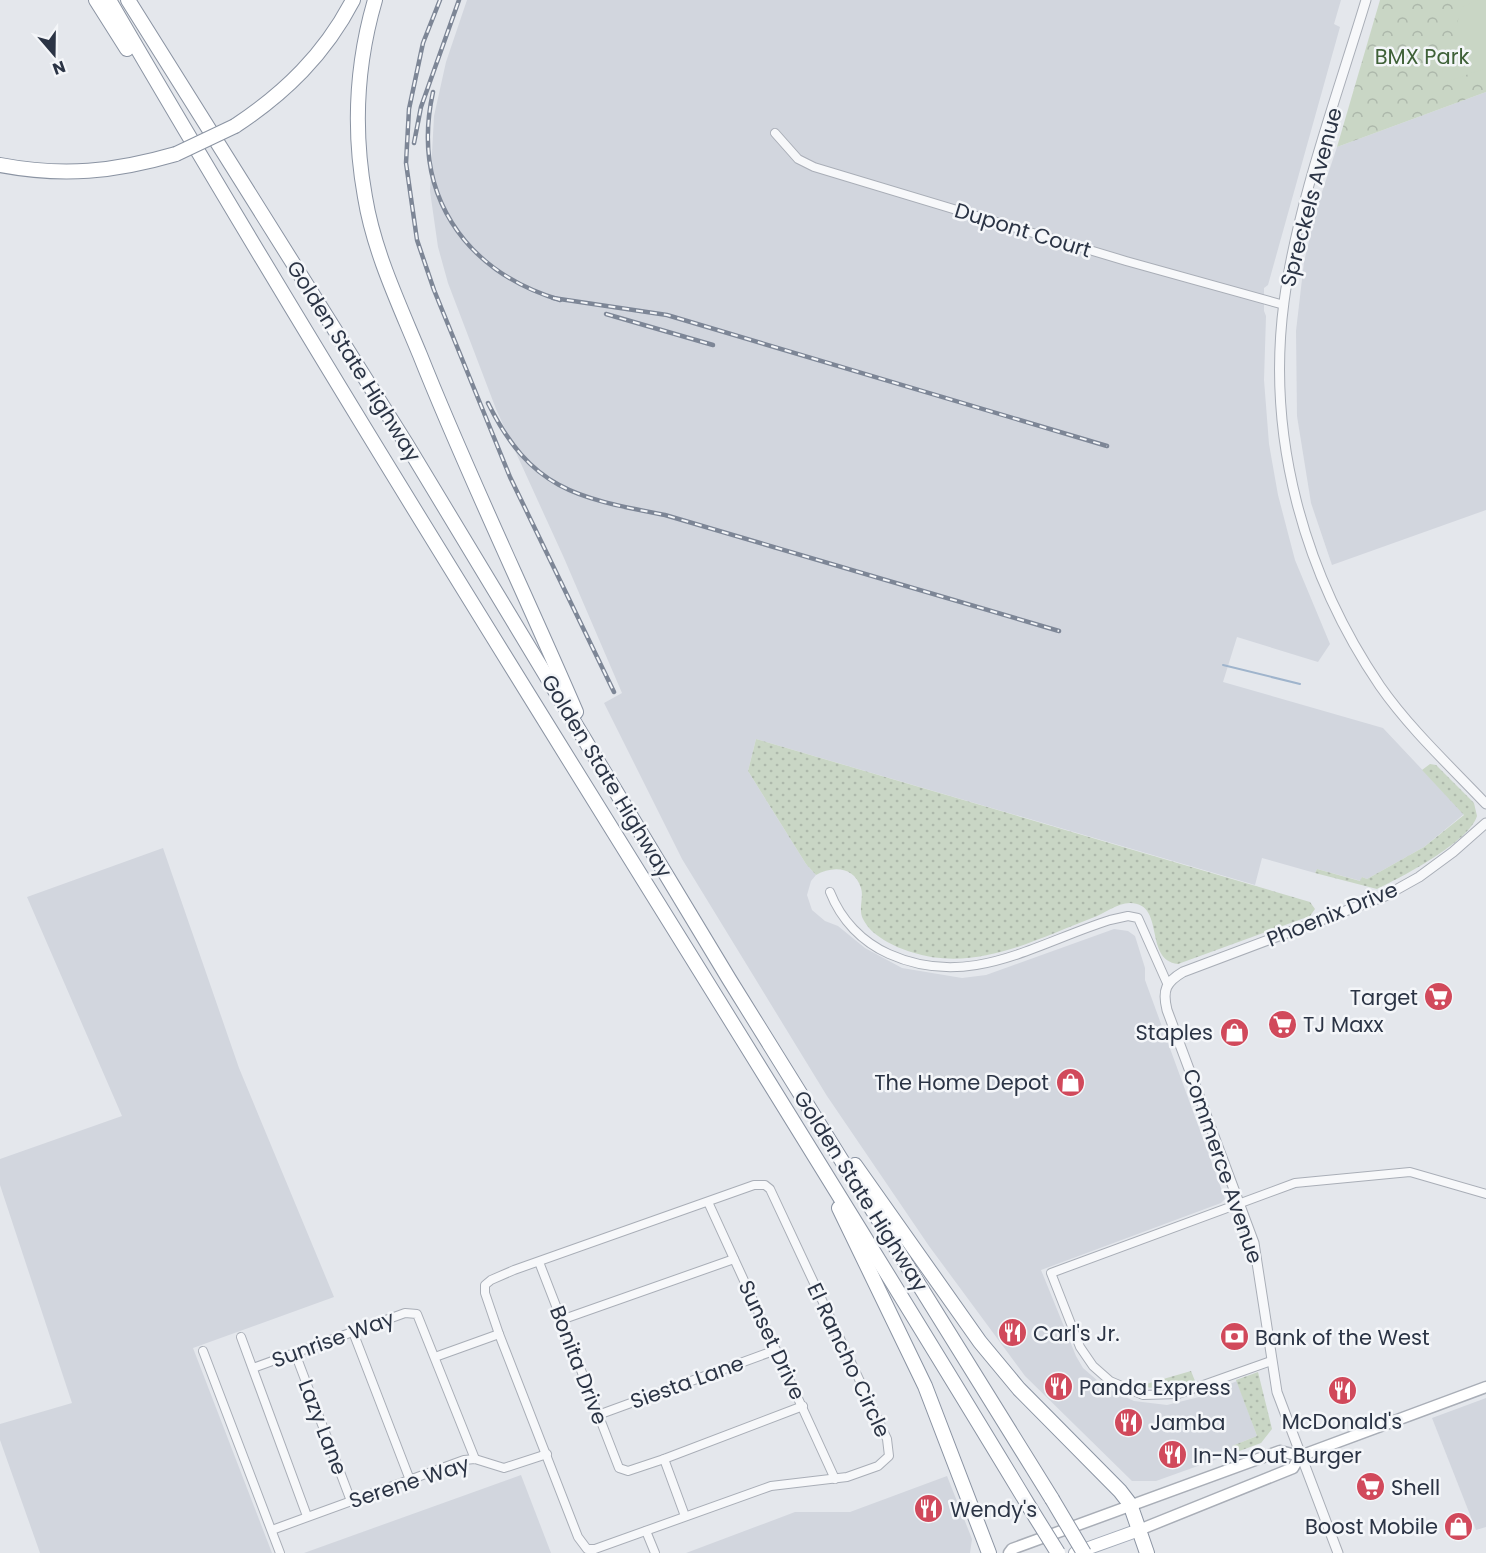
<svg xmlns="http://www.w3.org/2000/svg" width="1486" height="1553" font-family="Poppins,sans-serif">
	<defs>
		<pattern id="grass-dots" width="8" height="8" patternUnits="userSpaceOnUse" patternTransform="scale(1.5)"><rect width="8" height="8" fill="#c9d6c5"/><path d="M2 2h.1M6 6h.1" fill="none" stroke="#adb8ab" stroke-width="1.8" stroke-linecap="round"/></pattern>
		<pattern id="park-crowns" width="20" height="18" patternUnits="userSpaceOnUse" patternTransform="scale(1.5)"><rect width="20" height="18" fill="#c9d6c5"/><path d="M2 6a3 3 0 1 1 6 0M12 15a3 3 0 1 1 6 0" fill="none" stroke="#adb8ab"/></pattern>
	</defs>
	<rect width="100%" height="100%" fill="#e4e7ec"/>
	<g fill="#d2d6de">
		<path d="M467 0H1341L1334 24 1340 27 1268 285 1264 288V311L1266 316 1264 380 1269 444 1278 495 1295 560 1330 644 1318 662 1237 637 1223 682 1383 728 1464 814 1424 847 1367 879 1362 877 1361 881 1317 869 1315 873 1262 858 1255 885 756 739 748 771 806 864 816 875 811 881 807 895 812 910 825 921 838 926 865 948 902 968 962 978 986 975 1114 929 1128 931 1135 936 1145 968V980L1225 1199 1221 1203 1041 1270 1076 1356 1083 1368 1106 1388 1134 1401 1167 1405 1199 1397 1237 1381 1257 1436 1232 1446 1234 1453 1156 1481H1132L1025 1376 929 1246 827 1096 682 859 604 703 622 693 564 558 496 409 448 283 438 247 430 191 434 116 446 62Z"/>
		<path d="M1486 92V510L1332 565 1311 503 1297 416 1296 331 1304 262 1318 204 1337 147Z"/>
		<path d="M163 848 239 1068 334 1297 193 1348 272 1553H40L0 1440V1424L72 1403 0 1185V1159L122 1116 27 897Z"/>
		<path d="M1486 1398V1527L1476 1530 1432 1418Z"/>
		<path d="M521 1475 551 1553H304Z"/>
		<path d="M947 1476 972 1539 970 1553H686L795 1512H850Z"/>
	</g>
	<g fill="url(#grass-dots)">
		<path d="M756 739 1310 902 1315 909 1310 916 1178 964C1143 960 1166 903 1130 903 1117 903 1104 914 1092 918 1034 940 975 973 911 952 895 947 871 936 863 919 858 909 864 898 861 888 854 866 832 866 816 875L806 864 748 771Z"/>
		<path d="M1430 764 1436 765 1474 803 1477 816C1469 842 1402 877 1377 889L1315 873 1317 869 1360 881 1362 877 1367 879 1424 847 1464 815 1422 770Z"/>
		<path d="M1191 1371 1195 1381C1177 1388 1159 1390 1139 1386Z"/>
		<path d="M1258 1372 1272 1429 1261 1443 1234 1453 1232 1446 1257 1436 1236 1380Z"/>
	</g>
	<path fill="url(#park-crowns)" d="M1380 0H1486V92L1337 147Z"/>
	<path fill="#c9d6c5" d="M1478 0H1486V68L1446 82 1442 71 1462 7Z"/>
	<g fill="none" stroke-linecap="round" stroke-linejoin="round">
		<path stroke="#9fb4cc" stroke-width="2" d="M1223 665 1300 684"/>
		<defs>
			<g id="minor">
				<path d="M775 133 798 159 814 167 1126 261 1284 305"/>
				<path d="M830 892C841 920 862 942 889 954 969 990 1034 944 1110 920L1128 916 1138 918 1167 983"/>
				<path d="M754 1185H765L770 1189 887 1439 889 1456 878 1466 847 1477 771 1486 595 1549H587L578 1537 499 1334 485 1293V1285L491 1280 514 1270Z"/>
				<path d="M708 1202 835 1479"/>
				<path d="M539 1262 619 1468 628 1471 664 1459 803 1406"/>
				<path d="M561 1320 734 1259"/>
				<path d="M353 1332 410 1480"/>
				<path d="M241 1337 307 1516"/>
				<path d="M203 1351 280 1553"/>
				<path d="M295 1353 351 1501"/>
				<path d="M435 1357 499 1334"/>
				<path d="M1271 1361 1178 1394 1143 1395 1110 1381 1093 1366 1080 1347 1051 1273 1295 1183 1410 1172 1486 1194"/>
				<path d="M253 1368 405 1313 417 1314 475 1459"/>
				<path d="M598 1415 776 1350"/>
				<path d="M664 1459 685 1516"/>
				<path d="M272 1530 464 1460 475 1459 504 1468 547 1454"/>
				<path d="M646 1531 655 1553"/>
			</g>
			<g id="tertiary">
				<path d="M1366 0C1337 96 1297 204 1284 302 1266 437 1304 574 1380 686 1410 729 1450 766 1486 804"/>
				<path d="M1338 1553 1277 1392 1254 1243 1167 1010C1162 990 1166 982 1183 972L1385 896 1419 877 1453 852 1486 823"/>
			</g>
			<g id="secondary">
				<path d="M1139 1530 1293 1468 1300 1456"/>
				<path d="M1009 1553 1012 1549 1280 1451 1300 1456 1486 1387"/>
			</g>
			<path id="primary" d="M1075 1553 1139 1530"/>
			<g id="motorway">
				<path d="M96 0 127 49"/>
				<path d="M109 0C405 509 726 1004 1030 1508"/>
				<path d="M128 0 407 445 729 979 1052 1499"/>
				<path d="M375 0C356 65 353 131 365 197 374 252 399 304 420 355 468 476 525 593 576 712"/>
				<path d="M235 126C285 93 325 54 353 0"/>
				<path d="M0 165C63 177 114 172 176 154"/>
				<path d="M855 1165 980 1342 1019 1389 1120 1491 1130 1504 1147 1553"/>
				<path d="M839 1208 925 1386 989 1553"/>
			</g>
		</defs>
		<use href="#minor" stroke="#a9aeb7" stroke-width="10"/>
		<use href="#tertiary" stroke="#a9aeb7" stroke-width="11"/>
		<use href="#secondary" stroke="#a9aeb7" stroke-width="13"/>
		<use href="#primary" stroke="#a3abb8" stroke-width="14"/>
		<use href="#motorway" stroke="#8b94a3" stroke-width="16"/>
		<use href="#minor" stroke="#f7f8fa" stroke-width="8"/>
		<use href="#tertiary" stroke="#f7f8fa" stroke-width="9"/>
		<use href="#secondary" stroke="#fff" stroke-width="10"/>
		<use href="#primary" stroke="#fff" stroke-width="12"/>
		<use href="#motorway" stroke="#fff" stroke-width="14"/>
		<defs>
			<g id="rail">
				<path d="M440 0 423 43 409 109 406 163 417 240 434 290 510 477 614 692"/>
				<path d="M433 92C411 192 463 271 560 300"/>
				<path d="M414 143 421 107 459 0"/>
				<path d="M553 298 667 315 1107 446"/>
				<path d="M606 314 713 345"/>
				<path d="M488 403C531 490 577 498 665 515L1059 631"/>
			</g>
		</defs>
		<use href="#rail" stroke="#7d8696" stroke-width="4.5"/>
		<use href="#rail" stroke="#f4f6f9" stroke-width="2" stroke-dasharray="7" stroke-linecap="butt"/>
		<defs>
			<g id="motorway-bridge">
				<path d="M176 154 235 126"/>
				<path d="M1052 1499 1084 1553"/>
				<path d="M1030 1508 1058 1553"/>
			</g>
		</defs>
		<use href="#motorway-bridge" stroke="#8b94a3" stroke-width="16" stroke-linecap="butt"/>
		<use href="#motorway-bridge" stroke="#fff" stroke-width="14"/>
	</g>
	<defs>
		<symbol id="supermarket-disc" viewBox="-11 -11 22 22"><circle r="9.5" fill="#d1495b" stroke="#f4f6f9"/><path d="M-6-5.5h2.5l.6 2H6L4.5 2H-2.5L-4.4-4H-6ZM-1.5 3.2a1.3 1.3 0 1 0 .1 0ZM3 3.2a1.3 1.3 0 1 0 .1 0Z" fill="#fff"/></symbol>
		<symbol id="shop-disc" viewBox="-11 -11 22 22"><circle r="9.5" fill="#d1495b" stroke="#f4f6f9"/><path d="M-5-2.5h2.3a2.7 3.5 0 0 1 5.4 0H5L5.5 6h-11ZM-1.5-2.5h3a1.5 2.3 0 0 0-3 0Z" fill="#fff"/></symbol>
		<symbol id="restaurant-disc" viewBox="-11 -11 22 22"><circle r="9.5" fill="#d1495b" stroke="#f4f6f9"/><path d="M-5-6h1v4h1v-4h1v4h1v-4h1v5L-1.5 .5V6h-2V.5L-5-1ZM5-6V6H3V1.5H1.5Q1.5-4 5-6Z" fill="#fff"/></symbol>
		<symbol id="bank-disc" viewBox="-11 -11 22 22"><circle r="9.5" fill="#d1495b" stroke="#f4f6f9"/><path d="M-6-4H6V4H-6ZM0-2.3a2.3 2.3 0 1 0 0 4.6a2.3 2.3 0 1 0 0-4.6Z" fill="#fff"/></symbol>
	</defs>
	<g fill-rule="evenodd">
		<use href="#supermarket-disc" x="1422" y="980" width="33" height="33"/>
		<use href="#supermarket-disc" x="1266" y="1008" width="33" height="33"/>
		<use href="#shop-disc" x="1218" y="1016" width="33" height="33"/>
		<use href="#shop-disc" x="1054" y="1066" width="33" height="33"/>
		<use href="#restaurant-disc" x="996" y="1316" width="33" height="33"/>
		<use href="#bank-disc" x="1218" y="1320" width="33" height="33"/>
		<use href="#restaurant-disc" x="1042" y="1370" width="33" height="33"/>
		<use href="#restaurant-disc" x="1326" y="1374" width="33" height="33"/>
		<use href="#restaurant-disc" x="1112" y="1406" width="33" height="33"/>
		<use href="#restaurant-disc" x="1156" y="1438" width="33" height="33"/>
		<use href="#supermarket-disc" x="1354" y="1470" width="33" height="33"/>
		<use href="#restaurant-disc" x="912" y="1492" width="33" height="33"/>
		<use href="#shop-disc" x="1442" y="1510" width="33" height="33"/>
	</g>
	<g text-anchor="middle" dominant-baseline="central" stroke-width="5" stroke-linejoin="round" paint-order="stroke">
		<g font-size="21" fill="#3f6138" stroke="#f4f6f9">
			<text x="1422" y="56">BMX Park</text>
		</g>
		<g font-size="21" fill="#2b3445" stroke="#f4f6f9">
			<text transform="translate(1311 197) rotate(-75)">Spreckels Avenue</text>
			<text transform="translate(1023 230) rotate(17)">Dupont Court</text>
			<text transform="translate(354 361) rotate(58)">Golden State Highway</text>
			<text transform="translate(607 776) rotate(59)">Golden State Highway</text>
			<text transform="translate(1332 914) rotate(-22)">Phoenix Drive</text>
			<text transform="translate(1223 1166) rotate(71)">Commerce Avenue</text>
			<text transform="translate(861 1191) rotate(58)">Golden State Highway</text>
			<text transform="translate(333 1339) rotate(-20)">Sunrise Way</text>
			<text transform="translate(772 1340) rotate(65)">Sunset Drive</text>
			<text transform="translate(849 1360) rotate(65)">El Rancho Circle</text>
			<text transform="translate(579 1365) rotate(69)">Bonita Drive</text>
			<text transform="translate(687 1382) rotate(-20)">Siesta Lane</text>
			<text transform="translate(323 1427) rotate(69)">Lazy Lane</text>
			<text transform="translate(409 1482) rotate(-18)">Serene Way</text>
		</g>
		<g font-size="21" fill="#2b3445" stroke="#f4f6f9" text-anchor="start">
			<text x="1418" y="997" text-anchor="end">Target</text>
			<text x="1303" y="1024">TJ Maxx</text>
			<text x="1213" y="1032" text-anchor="end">Staples</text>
			<text x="1049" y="1082" text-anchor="end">The Home Depot</text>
			<text x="1033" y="1333">Carl's Jr.</text>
			<text x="1255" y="1337">Bank of the West</text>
			<text x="1079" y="1387">Panda Express</text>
			<text x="1342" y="1421" text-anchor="middle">McDonald's</text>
			<text x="1150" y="1422">Jamba</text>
			<text x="1193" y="1455">In-N-Out Burger</text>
			<text x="1391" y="1487">Shell</text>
			<text x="950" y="1509">Wendy's</text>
			<text x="1438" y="1526" text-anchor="end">Boost Mobile</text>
		</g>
	</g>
	<g transform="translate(54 54) rotate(160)" stroke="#f4f6f9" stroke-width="4.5" paint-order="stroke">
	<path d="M0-4.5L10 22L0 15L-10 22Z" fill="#2b3445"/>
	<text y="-9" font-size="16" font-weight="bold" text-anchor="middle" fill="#2b3445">N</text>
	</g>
</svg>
